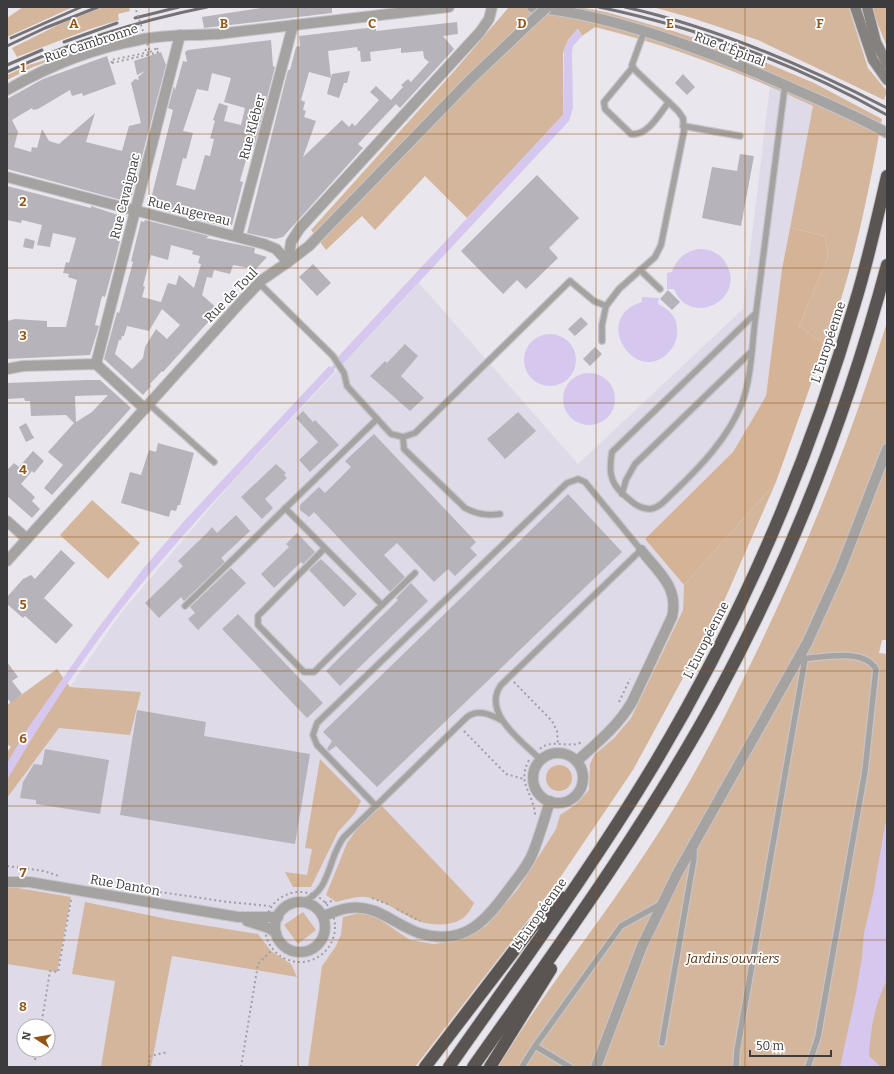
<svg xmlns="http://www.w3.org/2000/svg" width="894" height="1074" font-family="Bitter,serif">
	<rect width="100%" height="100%" fill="#e9e7ed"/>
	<path fill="#dedae7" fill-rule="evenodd" d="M770 86 814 106 782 269 766 396 733 452 645 539 684 585 683 610 631 718 614 738 594 755 590 764 595 804 453 986 341 934 336 946 322 966 308 1067H7V798L89 688 70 687 121 613 233 481 419 283 578 464 743 309ZM24 1026H48V1050H24Z"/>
	<g fill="#d4b69d">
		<path d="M23 7H73L7 37V18Z"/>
		<path d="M103 7H129L130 11 118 14 119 20 90 29 17 57 12 48 60 24Z"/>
		<path d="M509 7H578L606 12 673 31 750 56 814 83 882 119C868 195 853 273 825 345L799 326 828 257 825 236 790 228 813 106C743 73 671 46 595 27L582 36 578 29 568 40 563 53V115L467 218 425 176 375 230 362 216 326 250 311 230 455 70Z"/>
		<path d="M653 7 849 8 868 68 887 91 884 100 758 40 695 19Z"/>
		<path d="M87 47 33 67 7 80V75L29 65Z"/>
		<path d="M887 322V640H882L879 653 887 654V1067H498C548 985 610 910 661 829 696 774 726 715 754 657 807 548 851 437 887 322Z"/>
		<path d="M776 482 721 608 633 770 555 885 415 1067H308L322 966 336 946 341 934 343 917 359 913 373 915 410 940 434 944 454 941 486 926 518 889 556 829 560 815 575 805 589 790 590 764 594 755 614 738 631 718 683 610 684 585Z"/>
		<path d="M92 500 140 543 108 579 60 535Z"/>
		<path d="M57 669 70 687 141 692 130 735 59 728 7 798V752L11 747 7 744V705Z"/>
		<path d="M320 759 361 801 355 813 338 832 311 887H293L285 872 307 875 312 849 305 848Z"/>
		<path d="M381 805 474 903C468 916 461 922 447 924 411 929 396 902 366 897 357 896 345 900 336 902L326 895 347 843 360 825Z"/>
		<path d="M12 887 71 897 57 972 7 964V888Z"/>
		<path d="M85 902 172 920 258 934 271 951 291 964 297 977 172 956 151 1067H101L115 981 72 974Z"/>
		<path d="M303 912 316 930 298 944 284 925Z"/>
	</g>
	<g fill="#d5b397">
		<path d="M871 7H887V47Z"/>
		<path d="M790 228 825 236 828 257 799 326 825 345 776 482 684 585 645 539 733 452 766 396 782 269Z"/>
		<circle cx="559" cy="778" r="13"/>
	</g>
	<g fill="#d5c7ee">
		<path d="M577 29 582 36 573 46 572 52 573 108 569 121 341 366 335 360 563 115 564 49 568 40Z"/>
		<path d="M698 249C709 249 719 252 725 262 749 299 690 329 674 289H667V273L672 272C676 259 685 252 698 249Z"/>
		<path d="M642 297 659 298 658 304C669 309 677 317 677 329 678 339 674 347 667 354 634 385 591 317 642 302Z"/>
		<circle cx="550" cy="360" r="26"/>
		<path d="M329 366 335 371C272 438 208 506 148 576 95 639 49 709 7 780V763L28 728 96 631 143 569 185 520Z"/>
		<circle cx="589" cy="399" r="26"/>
		<path d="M887 820V980C875 1003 870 1031 869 1056L881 1067H840L856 993 862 957 864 933 873 895 885 825Z"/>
	</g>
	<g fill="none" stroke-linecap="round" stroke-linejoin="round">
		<path stroke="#d5c7ee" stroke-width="3.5" d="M329 372 339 362"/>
	</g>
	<g fill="#b6b4ba" fill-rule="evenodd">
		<path d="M268 7H332V13L204 28 202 17Z"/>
		<path d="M457 22 458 34 443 36 454 49 400 108 396 104 358 144 363 148 283 237 275 239 247 233 288 70H290L296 47 300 46 299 36 376 27V31ZM357 47 358 51H360L361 62 371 61 370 52 401 48V53L423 51 424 58 429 62 411 82 408 79 401 85 403 87 391 100 394 103 376 86 370 92 379 100 355 126 352 123 349 127 342 120 303 157 316 121 304 117 306 111 303 110 305 102 301 100 309 72 331 78 327 94 339 98 344 83H347L350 71 332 74 331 78 328 51Z"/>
		<path d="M271 40 273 66 275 67 254 147 250 146 240 181 243 182 232 225 226 227 149 207 173 110 168 108 174 86 175 90 183 61 187 62 185 52 188 50ZM212 73 231 78 224 102 245 108 241 125 224 121 228 106 219 103 213 120 215 121 210 138 214 139 210 156 205 155 195 190 176 185 183 158 186 159 193 133 183 131 197 89 208 91Z"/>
		<path d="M161 52 166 65 131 198 125 201 7 169V99L43 79 107 56 116 84 83 96 82 93 72 96 70 90 38 109 33 110 32 108 12 120 18 132 14 147 31 152 32 147 37 148 42 129 49 141 59 144 95 113 86 142 122 151 129 126 141 123 131 83 135 79 139 80 138 77 145 71 137 75 134 61Z"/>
		<path d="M683 74 695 87 687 95 675 83Z"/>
		<path d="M740 154 754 156 741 226 702 218 712 167 737 171Z"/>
		<path d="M537 175 579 218 549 248 558 258 526 289 517 280 503 294 461 251Z"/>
		<path d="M7 186 91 208V206L121 216 118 226 123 228 116 257 105 297 102 296 95 325 99 326 90 355 7 359V321L15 319 47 321V327H66L77 280 68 277 69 274 63 273 66 262 69 263 76 238 53 233 50 247 37 245 42 225 22 220 21 223 7 220Z"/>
		<path d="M145 220 209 236 206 238 255 248 254 253 267 257 254 271 250 268 233 265 230 274 214 270 212 278 207 277 202 295 219 310 163 372 162 371 150 384 151 386 143 395 104 359 117 312 119 313 133 262 131 261 141 221 144 222ZM171 245 193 251 192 254 200 256 198 263 201 264 194 288 179 275 176 285 168 283 161 302 142 297 145 287 143 286 151 255 168 260ZM162 309 180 325 167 339 156 329 145 347 143 358 132 369 115 354 119 340H121L122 336H124L127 326 149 331Z"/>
		<path d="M25 238 35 241 33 249 23 247Z"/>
		<path d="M313 264 331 283 317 296 299 277Z"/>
		<path d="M668 290 680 302 672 310 660 299Z"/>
		<path d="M581 317 588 324 575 336 568 329Z"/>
		<path d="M405 344 418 356 401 376 424 398 410 411 370 376 385 361 387 363Z"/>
		<path d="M595 347 602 354 590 366 583 359Z"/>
		<path d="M87 380H100L131 408 52 495 44 488 63 465 48 452 74 423 66 415 31 416 30 401H25L24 398 7 399V383ZM108 395 92 412 76 422 75 396Z"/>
		<path d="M303 411 313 422 315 420 339 445 310 472 299 460 318 442 296 418Z"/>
		<path d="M518 412 536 431 505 459 487 439Z"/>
		<path d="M26 423 34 438 26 442 19 427Z"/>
		<path d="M374 434 476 542 470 548 477 555 455 576 448 569 434 582 397 543 384 555 405 577 390 592 314 512 309 517 300 510V505L319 487 325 493 351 467 345 461Z"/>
		<path d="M158 443 194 453 180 505H178L176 511 171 510 169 517 121 503 130 472 141 475 149 450 156 452Z"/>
		<path d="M33 451 44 461 34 473 32 471 21 484 35 497 32 501 40 509 32 518 7 496V470L14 463 19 467Z"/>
		<path d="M276 464 286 473 284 475 287 478 265 499 273 508 262 519 241 497Z"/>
		<path d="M568 494 622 552 377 787 336 746 329 751 327 749 332 741 323 732Z"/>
		<path d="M236 515 250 531 221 558 225 562 184 601 181 597 159 618 145 603 183 566 178 561 207 533 212 527 217 533Z"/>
		<path d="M297 533 315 552 303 564 301 562 274 588 261 574 289 547 286 544Z"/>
		<path d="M61 550 75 563 44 598 73 625 56 644 25 616 23 618 7 604V597L23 579 31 575 35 579Z"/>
		<path d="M321 559 357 594 344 607 309 570Z"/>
		<path d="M231 568 246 583 198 630 188 619 195 613 190 607Z"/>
		<path d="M411 583 428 601 340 686 326 671 398 600 396 598Z"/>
		<path d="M238 614 323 703 307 718 222 629Z"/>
		<path d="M7 662 18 677 12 681 22 694 11 703 7 698Z"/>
		<path d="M137 710 206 722 204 736 310 754 295 844 120 815Z"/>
		<path d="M45 749 109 760 100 814 36 804V800L20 798 23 782 34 764 42 765Z"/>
	</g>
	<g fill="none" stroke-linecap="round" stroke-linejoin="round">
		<defs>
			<g id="service">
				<path d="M633 67 604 102 605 109 631 134C648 136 659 114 669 102"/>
				<path d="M683 126 740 136"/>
				<path d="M640 270 660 289"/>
				<path d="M259 283 333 356 344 373 347 386 391 434 403 437 415 433 570 281 594 301 606 306 619 289 655 257 661 245 684 131 683 118 678 111 635 70 632 65 644 32"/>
				<path d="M756 313C752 341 752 377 742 403 728 438 701 466 674 492 667 498 660 508 650 509 639 509 632 502 624 495 609 482 609 470 612 452L756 313 785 85"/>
				<path d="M602 341V325L606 306"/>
				<path d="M149 404 214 462"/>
				<path d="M403 437 404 449 465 508C477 514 486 516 500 514"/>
				<path d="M622 494 626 480 635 464 751 352"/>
				<path d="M285 508 382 605 314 672H304L258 625V616L325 548"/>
				<path d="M382 605 415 573"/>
				<path d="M185 606 377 419"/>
				<path d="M799 659C820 658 863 647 876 669L865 771 818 1037 808 1067"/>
				<path d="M376 806 317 745 313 735 317 723 567 483 578 479 585 482 641 550 501 685C481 713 523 742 541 760"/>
				<path d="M302 902C332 891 327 858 344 837L467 717C478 709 490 714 501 720"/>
				<path d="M662 1043 694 858V848"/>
				<path d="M522 1067 535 1046"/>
				<path d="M570 1067 535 1046 621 926 661 904"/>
				<path d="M736 1067 737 1051 805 659"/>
			</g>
			<g id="minor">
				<path d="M532 7C617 15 716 54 794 89 826 103 857 116 887 133"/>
				<path d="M7 177 264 244 276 249 288 262 262 280 241 302 7 561"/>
				<path d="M237 236 293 25"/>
				<path d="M96 364 180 35"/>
				<path d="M7 369 23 366 96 364 145 409"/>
				<path d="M7 521 27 539"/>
				<circle cx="558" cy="778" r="25"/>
				<path d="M577 761C597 743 618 726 632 702L672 617C679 587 659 573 641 550"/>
				<path d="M7 882H29L238 917H278"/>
				<circle cx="300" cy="927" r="25"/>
				<path d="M323 916C332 913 340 909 349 908 377 904 395 925 419 933 464 947 486 921 509 889 518 877 529 865 534 850 540 834 545 817 550 801"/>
				<path d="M247 921 269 928 276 933"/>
				<path d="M596 1067 642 946 677 874 807 643 841 568 887 449"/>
			</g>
			<g id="tertiary">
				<path d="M7 90C47 67 93 48 139 40 165 34 192 36 218 34L449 7"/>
				<path d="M288 262 309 246 470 80 532 21"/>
				<path d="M288 262 291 242 300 228 480 32 489 19 492 7"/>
			</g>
			<g id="secondary">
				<path d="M855 7 873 60 887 80"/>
				<path d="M867 7 876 42 887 64"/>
			</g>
			<g id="motorway">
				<path d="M425 1067 532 927 561 897"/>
				<path d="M449 1067C519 967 592 868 655 763 741 619 808 464 855 303 868 261 877 219 887 176"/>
				<path d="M473 1067C558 947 645 827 716 697 790 561 847 415 887 265"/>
				<path d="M490 1067 551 969"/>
			</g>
		</defs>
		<use href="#service" stroke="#c6c5ca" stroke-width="8"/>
		<use href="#minor" stroke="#c6c5ca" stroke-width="12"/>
		<use href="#tertiary" stroke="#c6c5ca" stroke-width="12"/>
		<use href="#secondary" stroke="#c6c5ca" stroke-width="12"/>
		<use href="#motorway" stroke="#c6c5ca" stroke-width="14"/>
		<g stroke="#a09fa3" stroke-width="2" stroke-dasharray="2 3" stroke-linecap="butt">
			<path d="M150 52 157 48"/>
			<path d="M147 55 159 52 157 48"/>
			<path d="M112 63 147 55 145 48"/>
			<path d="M514 682 552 721 557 731 558 744"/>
			<path d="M619 702 630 679"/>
			<path d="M464 731 506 774 524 779"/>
			<path d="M540 749C551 738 570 749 582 742"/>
			<path d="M529 760C516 784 534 793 535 815"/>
			<path d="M7 866 44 871 59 876"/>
			<path d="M140 889 228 902 270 906"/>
			<circle cx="300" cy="927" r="35"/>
			<path d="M372 898 390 905"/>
			<path d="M325 903 332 901"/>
			<path d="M397 909 420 921"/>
			<path d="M41 1026 50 971 58 972 71 900"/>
			<path d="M35 1060 37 1050"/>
			<path d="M148 1067 150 1056 168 1052"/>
			<path d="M241 1067 258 964 272 950"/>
		</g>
		<use href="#service" stroke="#a5a3a1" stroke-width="5.5"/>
		<use href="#minor" stroke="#a5a3a1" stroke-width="10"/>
		<use href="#tertiary" stroke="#a5a3a1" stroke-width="10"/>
		<use href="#secondary" stroke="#85817f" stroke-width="10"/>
		<use href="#motorway" stroke="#5a5552" stroke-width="12"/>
		<g stroke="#757377" stroke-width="3">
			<path d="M599 7C699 28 798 65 887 115"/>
			<path d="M625 7C717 28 804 65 887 108"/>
			<path d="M135 18 179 7"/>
			<path d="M11 38 81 7"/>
			<path d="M64 42 117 23"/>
			<path d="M7 46 45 28 98 7"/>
			<path d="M7 65 42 50"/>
			<path d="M7 72C70 42 138 21 207 7"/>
		</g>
		<defs>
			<path id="tertiary-bridge" d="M532 21 547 7"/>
		</defs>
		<use href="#tertiary-bridge" stroke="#c6c5ca" stroke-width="12" stroke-linecap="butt"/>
		<path stroke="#a09fa3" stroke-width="2" stroke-dasharray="2 3" stroke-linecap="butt" d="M112 63 111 60 150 52 135 7"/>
		<use href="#tertiary-bridge" stroke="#a5a3a1" stroke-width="10"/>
	</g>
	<path fill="none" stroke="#915515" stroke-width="1" stroke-opacity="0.55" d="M149 7V1067M298 7V1067M447 7V1067M596 7V1067M745 7V1067M7 134H887M7 268H887M7 403H887M7 537H887M7 671H887M7 806H887M7 940H887"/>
	<g text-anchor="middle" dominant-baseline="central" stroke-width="3.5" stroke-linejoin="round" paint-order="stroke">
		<g font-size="13" fill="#3c3b3d" stroke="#fff">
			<text transform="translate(91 43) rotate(-18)">Rue Cambronne</text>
			<text transform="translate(730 49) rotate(21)">Rue d'Épinal</text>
			<text transform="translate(252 127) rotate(-75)">Rue Kléber</text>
			<text transform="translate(125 196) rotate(-76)">Rue Cavaignac</text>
			<text transform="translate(189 211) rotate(14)">Rue Augereau</text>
			<text transform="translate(231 295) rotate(-46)">Rue de Toul</text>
			<text transform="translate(828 342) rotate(-72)">L'Européenne</text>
			<text transform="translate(706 640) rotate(-63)">L'Européenne</text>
			<text transform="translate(125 885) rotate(10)">Rue Danton</text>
			<text transform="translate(539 914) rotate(-55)">L'Européenne</text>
		</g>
		<g font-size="13" font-style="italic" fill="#543110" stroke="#fff">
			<text x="733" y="958">Jardins ouvriers</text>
		</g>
	</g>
	<g font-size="13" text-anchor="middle" font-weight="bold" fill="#915515" stroke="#fff" stroke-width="3.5" stroke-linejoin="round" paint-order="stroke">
		<text x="74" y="28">A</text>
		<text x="224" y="28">B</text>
		<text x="372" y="28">C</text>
		<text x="522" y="28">D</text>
		<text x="670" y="28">E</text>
		<text x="820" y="28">F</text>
		<text x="23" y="72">1</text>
		<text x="23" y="206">2</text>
		<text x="23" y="340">3</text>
		<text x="23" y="474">4</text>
		<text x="23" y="609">5</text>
		<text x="23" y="743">6</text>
		<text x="23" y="877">7</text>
		<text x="23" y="1011">8</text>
	</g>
	<rect width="894" height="1074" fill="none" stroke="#3c3b3d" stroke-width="16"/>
	<g transform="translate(36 1038) rotate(282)"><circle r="19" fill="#ffffff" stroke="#b1b1b1"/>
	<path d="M0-3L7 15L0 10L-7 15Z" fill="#915515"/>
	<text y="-6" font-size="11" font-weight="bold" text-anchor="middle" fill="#3c3b3d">N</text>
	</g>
	<path d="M750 1050v6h81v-6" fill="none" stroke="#3c3b3d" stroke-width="2"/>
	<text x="756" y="1050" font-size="12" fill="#3c3b3d" stroke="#ffffff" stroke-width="3" paint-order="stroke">50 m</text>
</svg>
